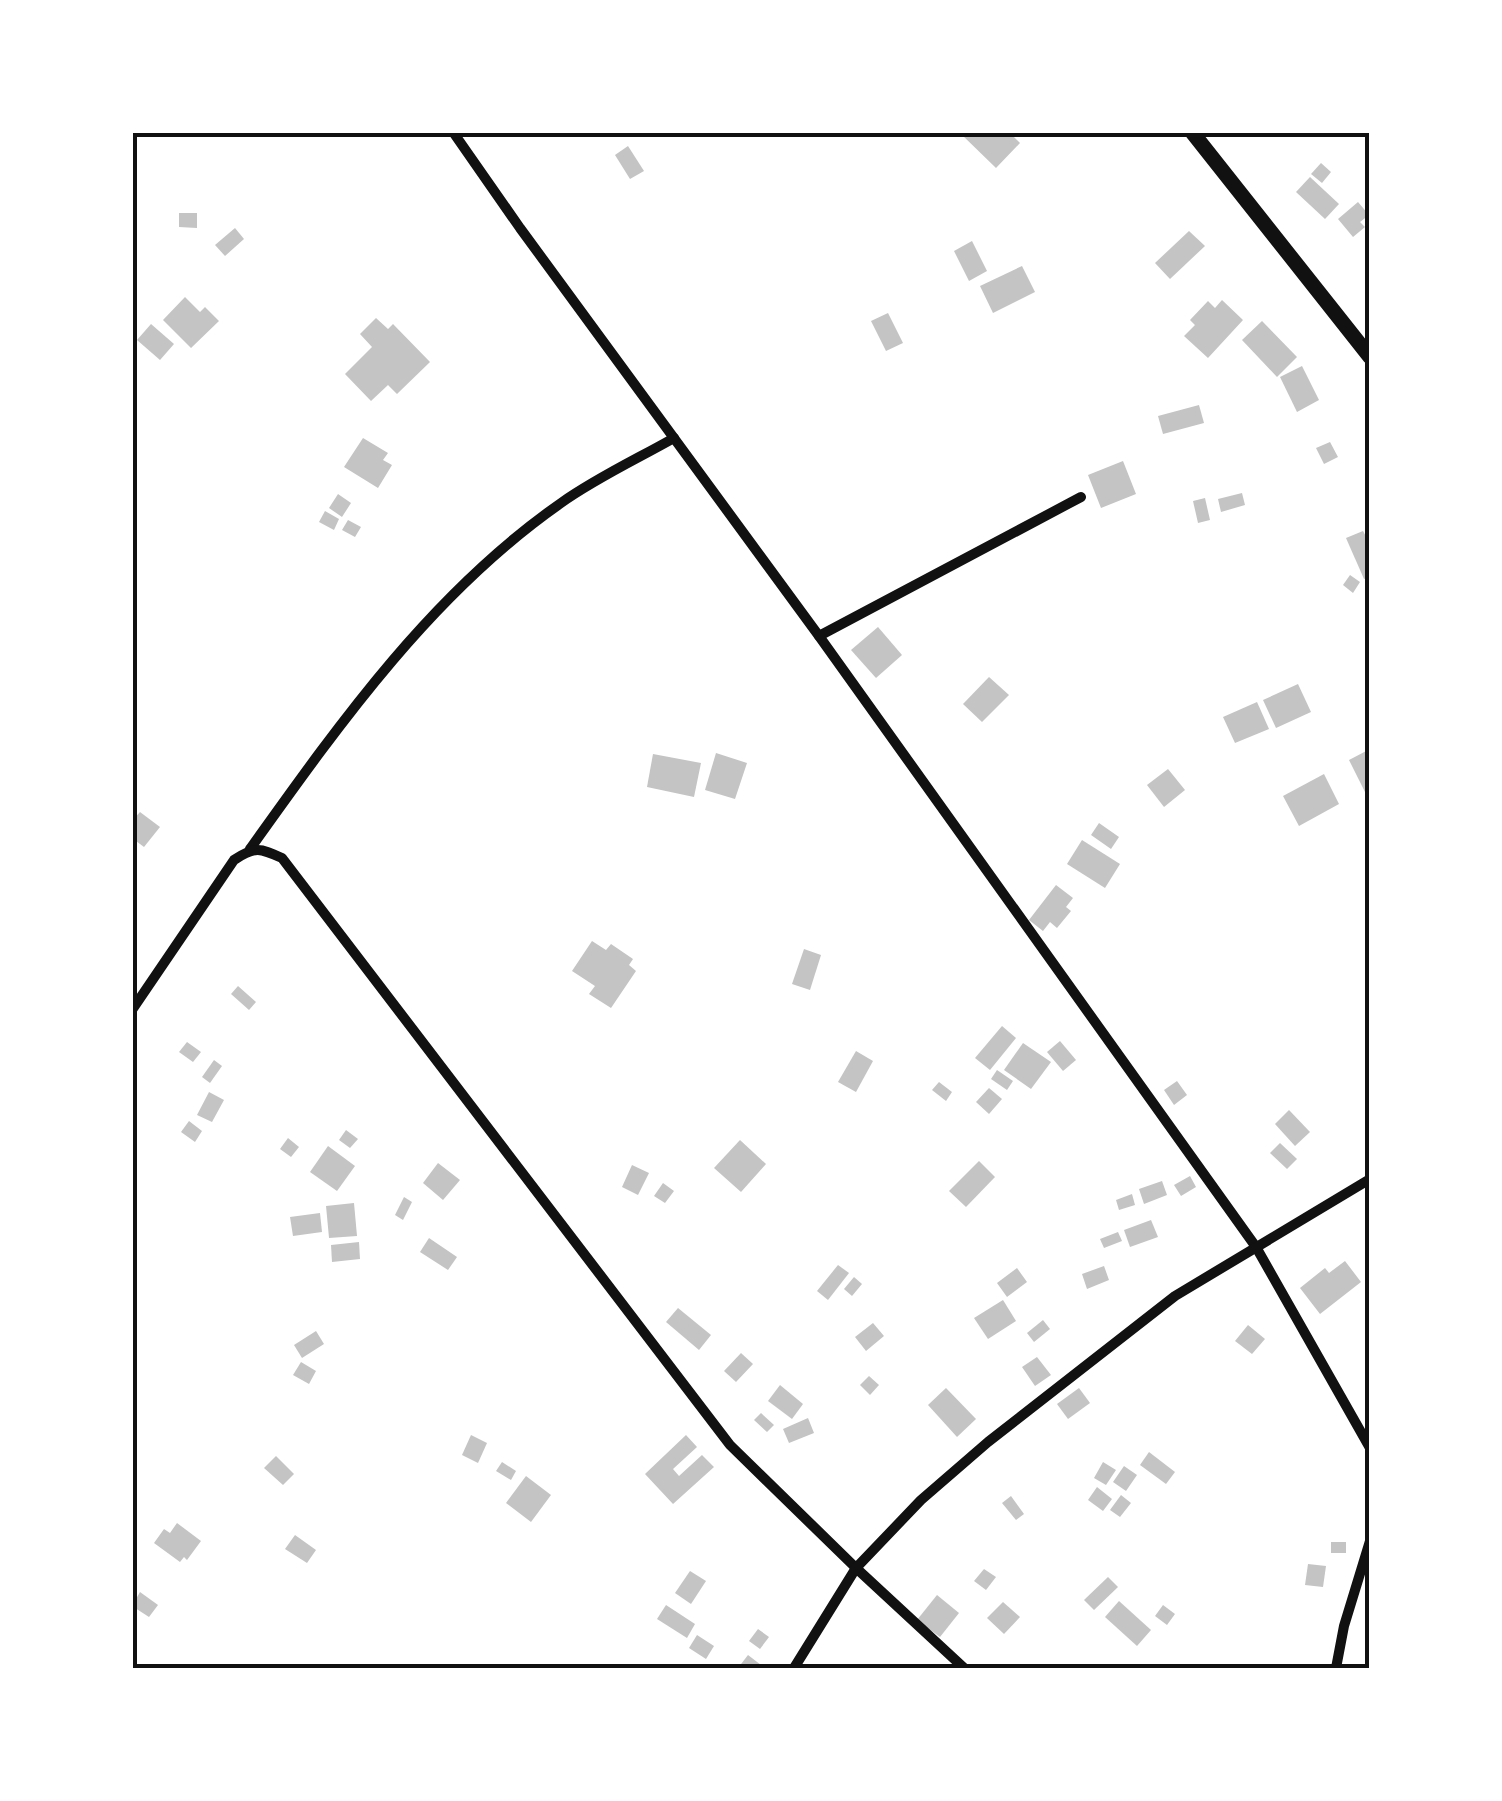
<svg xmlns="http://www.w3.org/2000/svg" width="1502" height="1801" font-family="Merriweather,serif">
	<rect width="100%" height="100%" fill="#fff"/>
	<g fill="#c4c4c4">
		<path d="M963 132H1017L1013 136 1020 143 996 168 961 134Z"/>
		<path d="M628 146 644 171 630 179 615 155Z"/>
		<path d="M1321 163 1331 172 1322 183 1311 174Z"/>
		<path d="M1310 177 1339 204 1325 219 1296 192Z"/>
		<path d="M1358 202 1369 215 1360 222 1365 227 1353 237 1338 219Z"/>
		<path d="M179 213H197V228L179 227Z"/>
		<path d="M235 228 244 239 225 256 215 245Z"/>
		<path d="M1189 231 1205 246 1170 279 1155 263Z"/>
		<path d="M972 241 987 271 969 281 954 251Z"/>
		<path d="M1022 266 1035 292 993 313 980 286Z"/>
		<path d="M185 297 200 312 205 307 219 321 191 348 163 320Z"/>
		<path d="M1222 300 1243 320 1208 358 1184 336 1195 325 1190 320 1208 301 1215 308Z"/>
		<path d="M888 313 903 343 886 351 871 321Z"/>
		<path d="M376 318 388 329 393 324 430 362 397 394 388 385 371 401 345 374 372 347 360 334Z"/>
		<path d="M1262 321 1297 357 1277 377 1242 340Z"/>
		<path d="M151 324 174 344 160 360 137 340Z"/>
		<path d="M1302 366 1319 400 1297 412 1280 377Z"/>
		<path d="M1199 405 1204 423 1163 434 1158 416Z"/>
		<path d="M363 438 388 453 383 460 392 465 378 488 344 467Z"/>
		<path d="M1330 442 1338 457 1324 464 1316 448Z"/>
		<path d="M1123 461 1136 494 1101 508 1088 475Z"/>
		<path d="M1242 493 1245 505 1221 512 1218 499Z"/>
		<path d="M338 494 351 503 342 517 329 508Z"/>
		<path d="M1205 498 1210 520 1198 523 1193 501Z"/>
		<path d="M325 511 339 519 334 530 319 522Z"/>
		<path d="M348 520 361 527 355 537 342 530Z"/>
		<path d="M1363 531 1370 544V577L1364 579 1346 538Z"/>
		<path d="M1350 575 1360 582 1353 593 1343 585Z"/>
		<path d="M878 627 902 655 876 678 851 650Z"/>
		<path d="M989 677 1009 695 982 722 963 704Z"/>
		<path d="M1298 684 1311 712 1276 728 1263 700Z"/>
		<path d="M1257 702 1269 729 1235 743 1223 717Z"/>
		<path d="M1370 749V790L1365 792 1349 760Z"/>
		<path d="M716 753 747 763 735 799 705 790Z"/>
		<path d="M653 754 701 763 694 797 647 787Z"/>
		<path d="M1168 769 1185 790 1164 807 1147 785Z"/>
		<path d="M1324 774 1339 804 1299 826 1283 796Z"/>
		<path d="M140 812 160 827 144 847 132 838V821Z"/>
		<path d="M1099 823 1119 837 1111 849 1091 835Z"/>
		<path d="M1082 840 1120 864 1105 888 1067 864Z"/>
		<path d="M1056 885 1073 898 1066 907 1071 911 1057 928 1050 922 1043 931 1029 920Z"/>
		<path d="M592 941 606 950 611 944 633 959 629 965 636 971 611 1008 589 994 595 986 572 971Z"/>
		<path d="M804 949 821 955 810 990 792 984Z"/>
		<path d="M238 986 256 1002 249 1010 231 994Z"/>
		<path d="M1002 1026 1016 1038 990 1070 975 1058Z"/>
		<path d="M1060 1041 1076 1060 1063 1071 1047 1052Z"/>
		<path d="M187 1042 201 1052 193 1062 179 1052Z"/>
		<path d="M1023 1043 1051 1062 1031 1089 1004 1070Z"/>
		<path d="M856 1051 873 1061 856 1092 838 1082Z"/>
		<path d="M214 1060 222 1066 210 1083 202 1077Z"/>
		<path d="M997 1070 1013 1081 1007 1090 991 1079Z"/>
		<path d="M1177 1081 1187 1095 1174 1105 1164 1090Z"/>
		<path d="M939 1082 952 1092 946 1101 932 1090Z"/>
		<path d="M989 1088 1002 1099 989 1114 976 1102Z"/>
		<path d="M209 1092 224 1100 212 1122 197 1115Z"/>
		<path d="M1289 1110 1310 1132 1295 1146 1275 1124Z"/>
		<path d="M189 1121 202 1131 195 1142 181 1132Z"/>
		<path d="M346 1130 358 1139 350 1148 339 1140Z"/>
		<path d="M288 1138 299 1147 291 1157 280 1149Z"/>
		<path d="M740 1140 766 1164 741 1192 714 1168Z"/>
		<path d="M1280 1143 1297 1159 1287 1169 1270 1153Z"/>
		<path d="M328 1146 355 1166 337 1191 310 1172Z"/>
		<path d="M979 1161 995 1177 966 1207 949 1191Z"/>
		<path d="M438 1163 460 1180 443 1200 423 1183Z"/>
		<path d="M632 1165 649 1173 638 1195 622 1187Z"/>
		<path d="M1190 1176 1196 1187 1181 1196 1174 1185Z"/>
		<path d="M1162 1181 1167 1195 1144 1204 1139 1189Z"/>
		<path d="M663 1183 674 1191 665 1203 654 1196Z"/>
		<path d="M1132 1194 1135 1205 1119 1210 1116 1200Z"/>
		<path d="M404 1197 412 1202 403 1220 395 1215Z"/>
		<path d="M354 1203 357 1236 329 1238 326 1206Z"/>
		<path d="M320 1213 322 1232 293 1236 290 1217Z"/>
		<path d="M1151 1220 1158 1237 1130 1247 1124 1230Z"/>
		<path d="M1118 1232 1122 1241 1104 1248 1100 1239Z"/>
		<path d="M429 1238 457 1257 448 1270 420 1252Z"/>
		<path d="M359 1242 360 1259 332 1262 331 1245Z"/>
		<path d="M1345 1261 1361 1282 1320 1314 1300 1288 1325 1268 1329 1273Z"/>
		<path d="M838 1265 849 1273 828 1300 817 1291Z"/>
		<path d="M1104 1266 1109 1280 1087 1289 1082 1274Z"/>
		<path d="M1017 1268 1027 1282 1007 1297 997 1283Z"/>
		<path d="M854 1277 862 1284 852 1296 844 1289Z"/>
		<path d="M1003 1300 1016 1321 988 1339 974 1318Z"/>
		<path d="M678 1308 711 1335 699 1350 666 1322Z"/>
		<path d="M1043 1320 1050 1329 1034 1342 1027 1333Z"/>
		<path d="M873 1323 884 1336 866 1351 855 1337Z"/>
		<path d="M1248 1325 1265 1339 1252 1354 1235 1341Z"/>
		<path d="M316 1331 324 1344 302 1358 294 1345Z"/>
		<path d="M741 1353 753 1364 736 1382 724 1371Z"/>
		<path d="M1037 1357 1051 1375 1035 1386 1022 1367Z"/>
		<path d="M301 1362 316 1371 309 1384 293 1375Z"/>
		<path d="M869 1376 879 1385 870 1395 860 1385Z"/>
		<path d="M780 1385 803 1404 792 1419 768 1401Z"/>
		<path d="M946 1388 976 1419 957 1437 928 1405Z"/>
		<path d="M1079 1388 1090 1403 1068 1419 1057 1404Z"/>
		<path d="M761 1413 774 1425 767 1432 754 1420Z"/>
		<path d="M808 1418 814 1433 789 1443 783 1429Z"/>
		<path d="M471 1435 487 1443 478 1463 462 1455Z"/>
		<path d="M686 1435 697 1447 673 1469 679 1476 702 1455 714 1467 673 1504 645 1474Z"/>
		<path d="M1149 1452 1175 1472 1166 1484 1140 1465Z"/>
		<path d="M276 1456 294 1474 283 1485 264 1468Z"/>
		<path d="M502 1462 516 1471 511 1480 496 1471Z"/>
		<path d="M1103 1462 1116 1470 1106 1485 1094 1478Z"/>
		<path d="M1124 1466 1137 1475 1126 1491 1113 1482Z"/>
		<path d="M526 1476 551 1495 531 1522 506 1503Z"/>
		<path d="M1097 1487 1112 1499 1103 1511 1088 1500Z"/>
		<path d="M1121 1495 1131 1503 1120 1517 1110 1510Z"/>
		<path d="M1011 1496 1024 1514 1016 1520 1002 1503Z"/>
		<path d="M177 1523 201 1541 187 1560 184 1557 180 1562 154 1543 164 1529 170 1533Z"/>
		<path d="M295 1535 316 1550 307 1563 285 1549Z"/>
		<rect x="1331" y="1542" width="15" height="11"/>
		<path d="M1308 1564 1326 1566 1323 1587 1305 1585Z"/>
		<path d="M984 1569 996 1577 986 1590 974 1581Z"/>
		<path d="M690 1571 706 1581 691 1604 675 1593Z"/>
		<path d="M1108 1577 1118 1587 1094 1610 1084 1600Z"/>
		<path d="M140 1592 158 1605 149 1617 132 1606Z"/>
		<path d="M937 1595 959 1613 940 1637 917 1620Z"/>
		<path d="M1119 1601 1151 1630 1137 1646 1105 1617Z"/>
		<path d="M1003 1602 1020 1617 1004 1634 987 1618Z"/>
		<path d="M666 1605 695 1624 687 1638 657 1619Z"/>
		<path d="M1163 1605 1175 1614 1167 1625 1155 1616Z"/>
		<path d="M758 1629 769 1637 760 1649 749 1641Z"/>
		<path d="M697 1635 714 1646 706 1659 689 1648Z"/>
		<path d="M748 1655 765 1668H738Z"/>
	</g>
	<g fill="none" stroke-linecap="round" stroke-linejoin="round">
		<g stroke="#111" stroke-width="10">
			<path d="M453 132 520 228 819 636 1256 1247 1370 1448"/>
			<path d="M819 636 1081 497"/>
			<path d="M250 849C340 723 432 593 561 503 596 478 637 459 674 438"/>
			<path d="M132 1010 234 860C255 846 260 848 282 858L730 1445 856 1568 964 1668"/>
			<path d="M794 1668 856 1568 921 1500 988 1442 1175 1296 1370 1179"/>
			<path d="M1336 1668 1344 1626 1370 1541"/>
		</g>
		<path stroke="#111" stroke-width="15" d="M1192 132 1370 357"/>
	</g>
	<rect width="1502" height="1801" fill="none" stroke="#ffffff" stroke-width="270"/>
	<rect x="135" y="135" width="1232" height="1531" fill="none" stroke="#111" stroke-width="4"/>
</svg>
